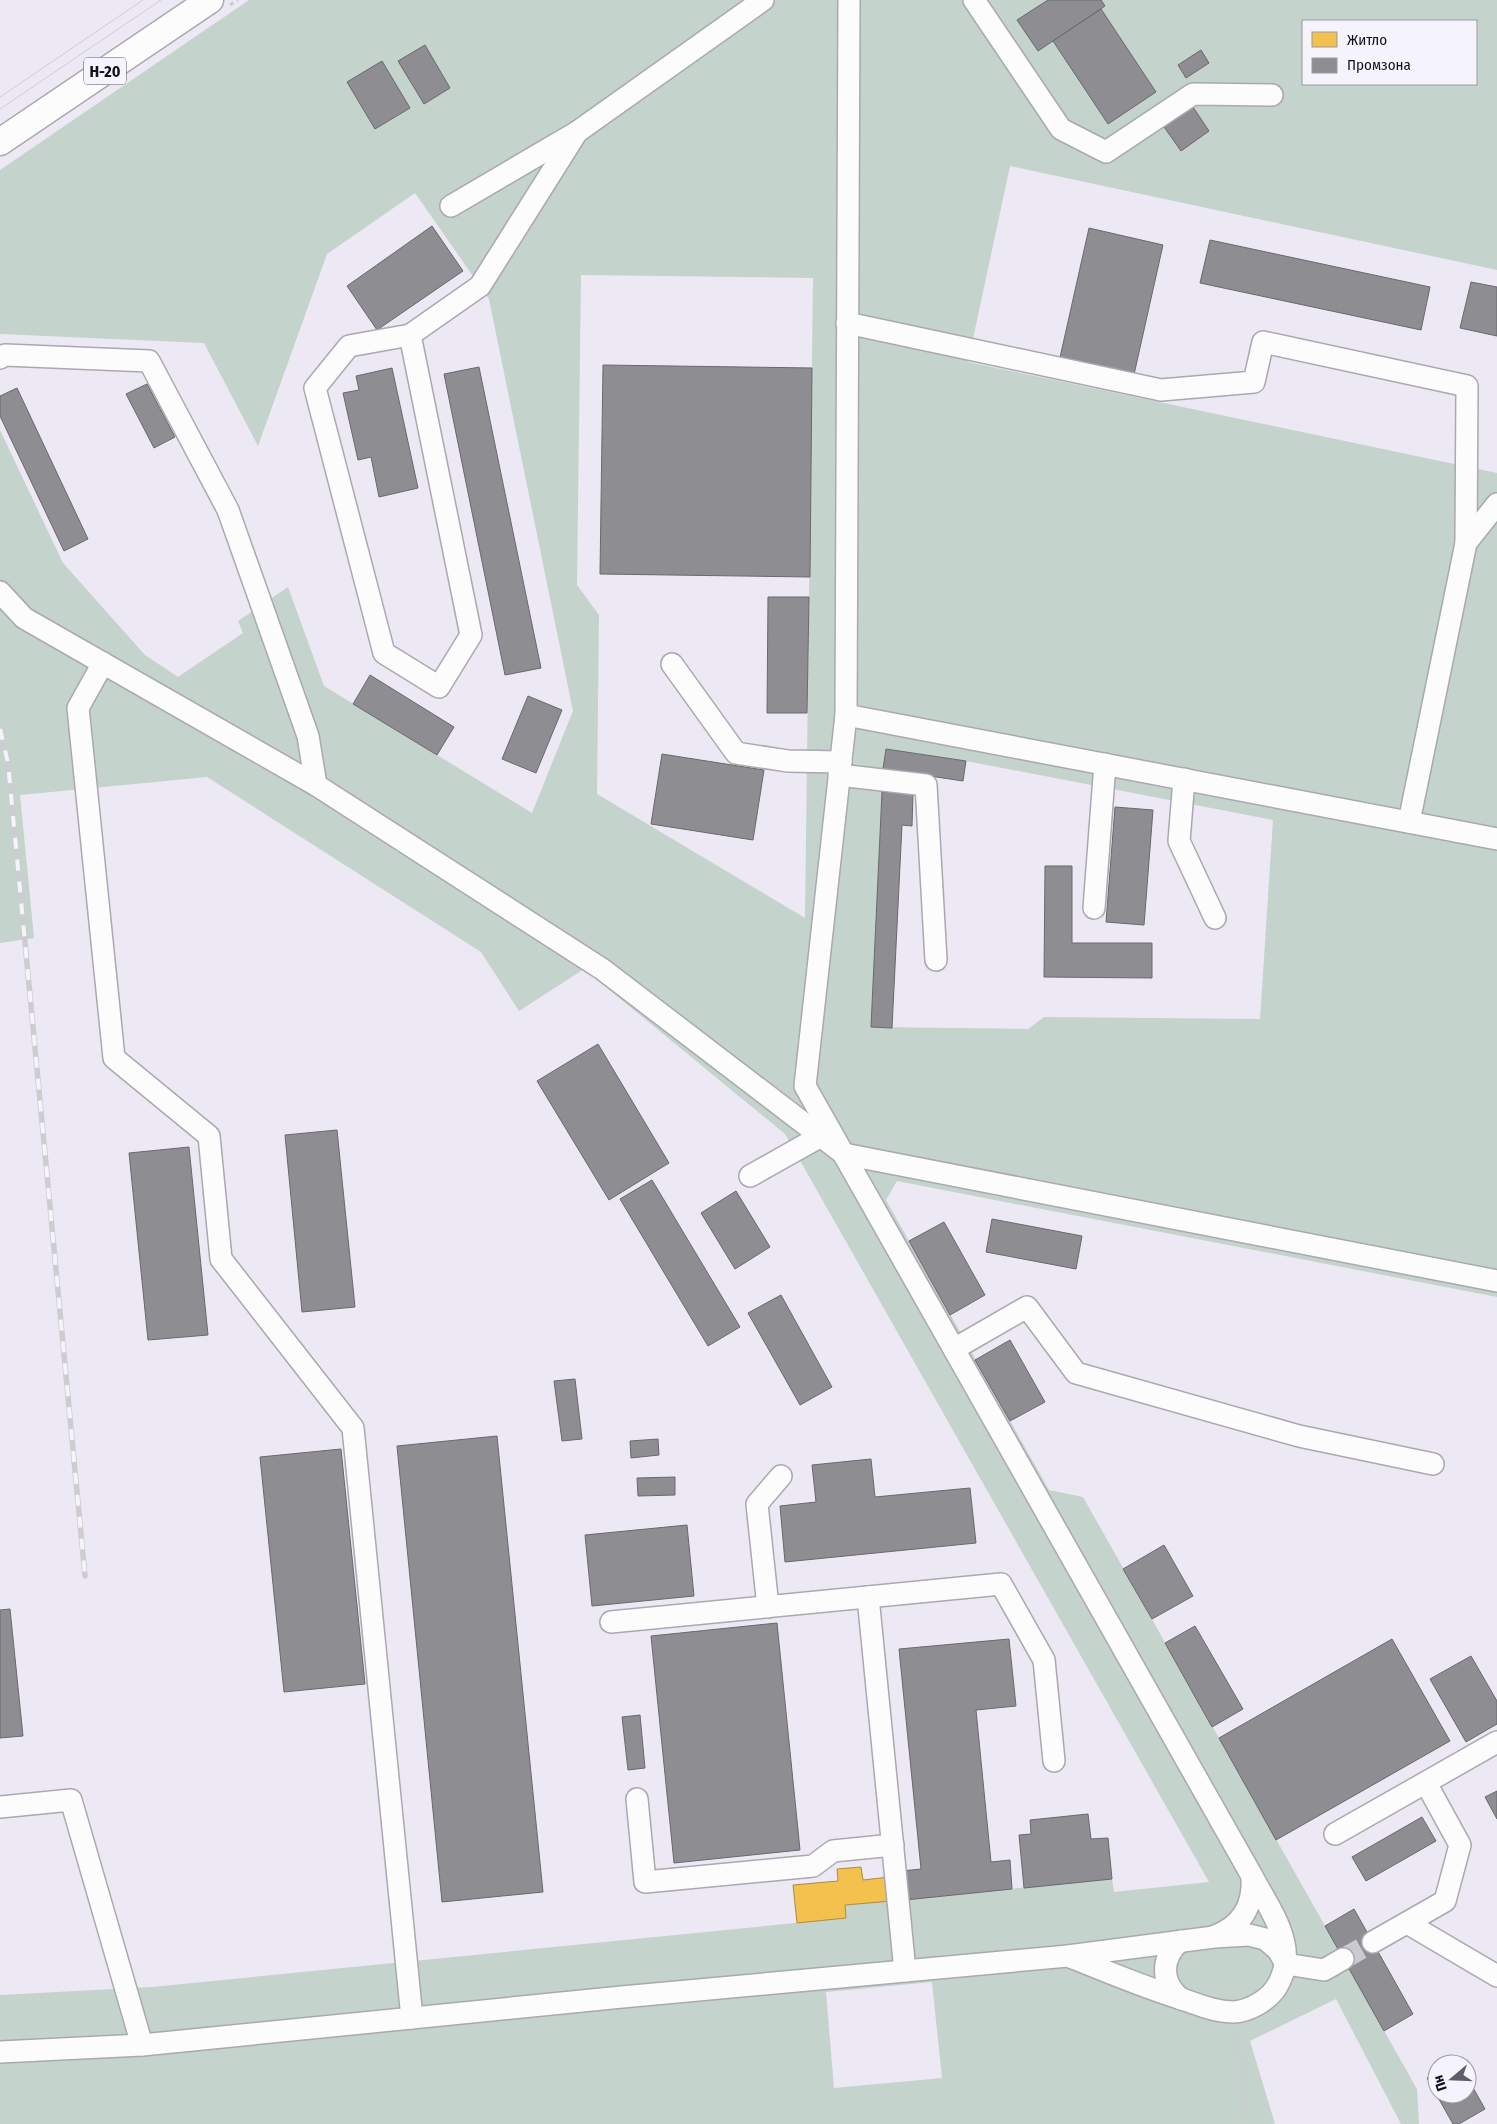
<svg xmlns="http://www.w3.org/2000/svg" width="1497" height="2124" font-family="'Fira Sans Condensed',sans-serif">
	<rect width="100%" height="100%" fill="#ece9f4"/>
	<path fill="#c4d3cb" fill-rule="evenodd" d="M249 0H1497V270L1010 166 968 362 1497 473V1297L897 1181 886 1200 1049 1490 1083 1497 1417 2089 1419 2124H1401L1336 1999 1250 2041 1275 2124H0V1995L152 1987 846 1918 845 1905 1112 1879 1114 1892 1209 1882 785 1134 584 969 519 1011 481 952 207 777 20 795 34 938 0 943V430L63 563 145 655 178 677 243 633 238 621 288 587 324 686 532 813 573 711 489 299 415 193 327 254 258 446 204 343 0 334V170ZM1303 21H1476V84H1303ZM581 275 813 278 805 918 597 794 599 615 577 585ZM887 749 966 761 1273 820 1260 1019 1044 1017 1028 1029 871 1027 883 769ZM932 1982 942 2078 834 2088 826 1992Z"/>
	<path fill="#f2c14e" stroke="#af8c3e" d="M861 1867 863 1880 889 1877 892 1901 845 1905 846 1918 797 1923 793 1885 838 1881 837 1869Z"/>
	<g fill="#8d8d92" stroke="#69686e">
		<path d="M1048 0H1101L1105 6 1038 51 1017 20Z"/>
		<path d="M1101 9 1156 92 1108 124 1053 41Z"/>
		<path d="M425 45 450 88 424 104 398 61Z"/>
		<path d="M1201 50 1209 63 1186 78 1178 65Z"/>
		<path d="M382 61 410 108 375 129 347 82Z"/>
		<path d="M1191 104 1209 131 1181 151 1162 124Z"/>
		<path d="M432 226 463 271 377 330 347 286Z"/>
		<path d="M1089 228 1163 245 1133 379 1059 362Z"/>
		<path d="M1210 240 1430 287 1421 330 1200 283Z"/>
		<path d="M1471 282 1497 287V336L1460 328Z"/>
		<path d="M603 365 812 368 810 577 600 574Z"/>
		<path d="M479 367 541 668 505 675 444 374Z"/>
		<path d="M392 368 418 488 379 497 371 457 358 460 343 393 359 390 356 376Z"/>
		<path d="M147 384 175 437 154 448 126 394Z"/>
		<path d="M17 388 88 539 64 551 0 416V396Z"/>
		<path d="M768 597H809L807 713H767Z"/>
		<path d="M370 675 454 727 437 755 353 704Z"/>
		<path d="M528 696 562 710 536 773 502 759Z"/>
		<path d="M886 749 966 761 963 781 883 769Z"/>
		<path d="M662 754 764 770 753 840 651 824Z"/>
		<path d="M882 792 913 793 912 826 902 825 892 1028 871 1027Z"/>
		<path d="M1115 807 1153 810 1144 925 1106 922Z"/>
		<path d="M1045 866H1072V943H1152V978L1044 977Z"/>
		<path d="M598 1044 669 1163 609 1200 537 1081Z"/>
		<path d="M337 1130 355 1307 302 1312 285 1135Z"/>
		<path d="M189 1147 208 1335 148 1340 129 1153Z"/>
		<path d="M652 1180 740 1327 708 1346 620 1199Z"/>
		<path d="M736 1191 770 1247 735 1269 701 1213Z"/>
		<path d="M992 1219 1082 1236 1076 1269 986 1252Z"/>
		<path d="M944 1222 985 1295 950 1315 909 1241Z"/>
		<path d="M781 1295 832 1387 800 1405 748 1313Z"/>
		<path d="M1010 1340 1045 1402 1010 1421 975 1360Z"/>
		<path d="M575 1379 582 1439 562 1441 554 1381Z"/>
		<path d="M497 1436 543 1892 442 1902 397 1446Z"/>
		<path d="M658 1439 659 1455 631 1458 630 1441Z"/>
		<path d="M341 1449 365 1684 284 1692 260 1457Z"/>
		<path d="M871 1459 875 1497 970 1488 976 1543 785 1562 780 1506 816 1502 812 1465Z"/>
		<path d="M675 1477V1495L638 1496 637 1478Z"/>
		<path d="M687 1525 694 1596 592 1606 585 1535Z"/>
		<path d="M1164 1545 1193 1596 1152 1619 1123 1569Z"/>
		<path d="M10 1609 23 1736 0 1738V1610Z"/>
		<path d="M777 1623 800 1850 674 1863 651 1636Z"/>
		<path d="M1195 1626 1243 1709 1212 1727 1165 1643Z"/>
		<path d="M1009 1639 1016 1706 976 1710 991 1862 1010 1860 1012 1889 905 1900 902 1871 921 1869 899 1649Z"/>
		<path d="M1392 1639 1450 1741 1276 1840 1219 1738Z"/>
		<path d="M1471 1656 1497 1701V1724L1466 1742 1430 1679Z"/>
		<path d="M640 1715 645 1768 628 1770 622 1717Z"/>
		<path d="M1497 1791V1819L1485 1797Z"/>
		<path d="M1088 1814 1091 1839 1108 1838 1112 1879 1024 1888 1019 1835 1031 1834 1030 1820Z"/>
		<path d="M1422 1817 1436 1841 1366 1881 1352 1857Z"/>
		<path d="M1354 1909 1413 2014 1384 2031 1325 1926Z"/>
		<path d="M1437 2073V2094H1467V2077L1485 2109 1459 2124H1453L1427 2078Z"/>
	</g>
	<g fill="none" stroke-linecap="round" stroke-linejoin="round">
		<path stroke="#ccc9d3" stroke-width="21" stroke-dasharray="21 11" stroke-linecap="butt" d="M1343 1959 1373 1942"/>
		<defs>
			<g id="minor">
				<path d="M849 0 846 715 805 1086 1252 1876C1271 1912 1301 1949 1276 1988 1267 2001 1249 2011 1234 2012 1216 2012 1199 2005 1182 1999 1143 1987 1106 1971 1068 1956"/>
				<path d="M974 0 1061 129 1106 152 1193 94 1272 95"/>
				<path d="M451 206 577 132 763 0"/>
				<path d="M847 323 1161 390 1254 382 1263 342 1467 386 1466 543 1409 822"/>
				<path d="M410 335 471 635 439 687 384 653 315 388 349 346 410 335 480 286 577 132"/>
				<path d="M0 358 5 355 149 361 228 510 308 736 316 785"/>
				<path d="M1466 543 1497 504"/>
				<path d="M0 592 24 618 316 785 602 969 844 1154 1497 1281"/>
				<path d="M103 663 78 708 114 1058 209 1136 221 1259 353 1428 412 2018"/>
				<path d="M672 664 736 753 788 761 841 762"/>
				<path d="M846 715 1497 839"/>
				<path d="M839 775 926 785 936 960"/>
				<path d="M1184 779 1179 841 1215 918"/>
				<path d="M1094 908 1105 764"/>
				<path d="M750 1176 830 1131"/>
				<path d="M954 1349 1027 1307 1076 1373 1299 1436 1433 1464"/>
				<path d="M868 1597 905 1971"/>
				<path d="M768 1607 757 1504 781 1476"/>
				<path d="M611 1622 1001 1584 1044 1660 1054 1761"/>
				<path d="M637 1799 645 1882 813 1866 833 1851 893 1845"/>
				<path d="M0 1807 71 1800 142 2045"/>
				<path d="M1335 1834 1497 1742"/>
				<path d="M1407 1923 1497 1976"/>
				<path d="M1215 1936C1242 1926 1254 1905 1252 1877"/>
				<path d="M1180 1941C1160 1959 1161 1983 1181 1999"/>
				<path d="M1373 1942 1445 1901 1460 1845 1426 1783"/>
				<path d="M0 2052 142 2045 622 1997 1068 1956 1214 1937 1249 1935 1265 1939 1278 1950 1286 1964 1324 1970 1343 1959"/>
			</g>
			<path id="major" d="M0 142 210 0"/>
		</defs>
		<use href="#minor" stroke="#aaa8b0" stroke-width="24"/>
		<use href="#major" stroke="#aaa8b0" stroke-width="29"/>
		<g stroke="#cdcbd0" stroke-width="3" stroke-dasharray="4 4" stroke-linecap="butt">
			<path d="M230 5 238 0"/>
			<path d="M1237 2030 1247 2124"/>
		</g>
		<use href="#minor" stroke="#fcfcfd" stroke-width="21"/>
		<use href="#major" stroke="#fcfcfd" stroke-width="26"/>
		<g stroke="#cdcdcf" stroke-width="1">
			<path d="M0 97 143 0"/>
			<path d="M0 109 161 0"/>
		</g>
		<defs>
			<path id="rail" d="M0 729 8 763 85 1576"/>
		</defs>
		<use href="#rail" stroke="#cdcdcf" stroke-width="5.5"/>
		<use href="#rail" stroke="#f5f3fc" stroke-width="4" stroke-dasharray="11" stroke-linecap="butt"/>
	</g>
	<g text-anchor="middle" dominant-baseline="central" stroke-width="5" stroke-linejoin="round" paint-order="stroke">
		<rect fill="#f5f3fc" stroke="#58565d" stroke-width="1" x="84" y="57.5" width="42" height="27" rx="4"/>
		<g font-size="16" font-weight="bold" fill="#141219">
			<text x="105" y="71">Н-20</text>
		</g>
	</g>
	<rect x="1302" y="20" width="175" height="65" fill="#f5f3fc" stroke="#9b99a1"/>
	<rect x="1312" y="32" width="25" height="15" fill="#f2c14e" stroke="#9b99a1"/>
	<text x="1347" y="45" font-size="15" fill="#141219">Житло</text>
	<rect x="1312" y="58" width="25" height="15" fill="#8d8d92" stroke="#9b99a1"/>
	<text x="1347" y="70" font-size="15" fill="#141219">Промзона</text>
	<g transform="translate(1452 2079) rotate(251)"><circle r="24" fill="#f5f3fc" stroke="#9b99a1"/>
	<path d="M0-4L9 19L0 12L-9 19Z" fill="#605d66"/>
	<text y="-8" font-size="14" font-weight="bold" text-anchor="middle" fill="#141219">Пн</text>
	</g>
</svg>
